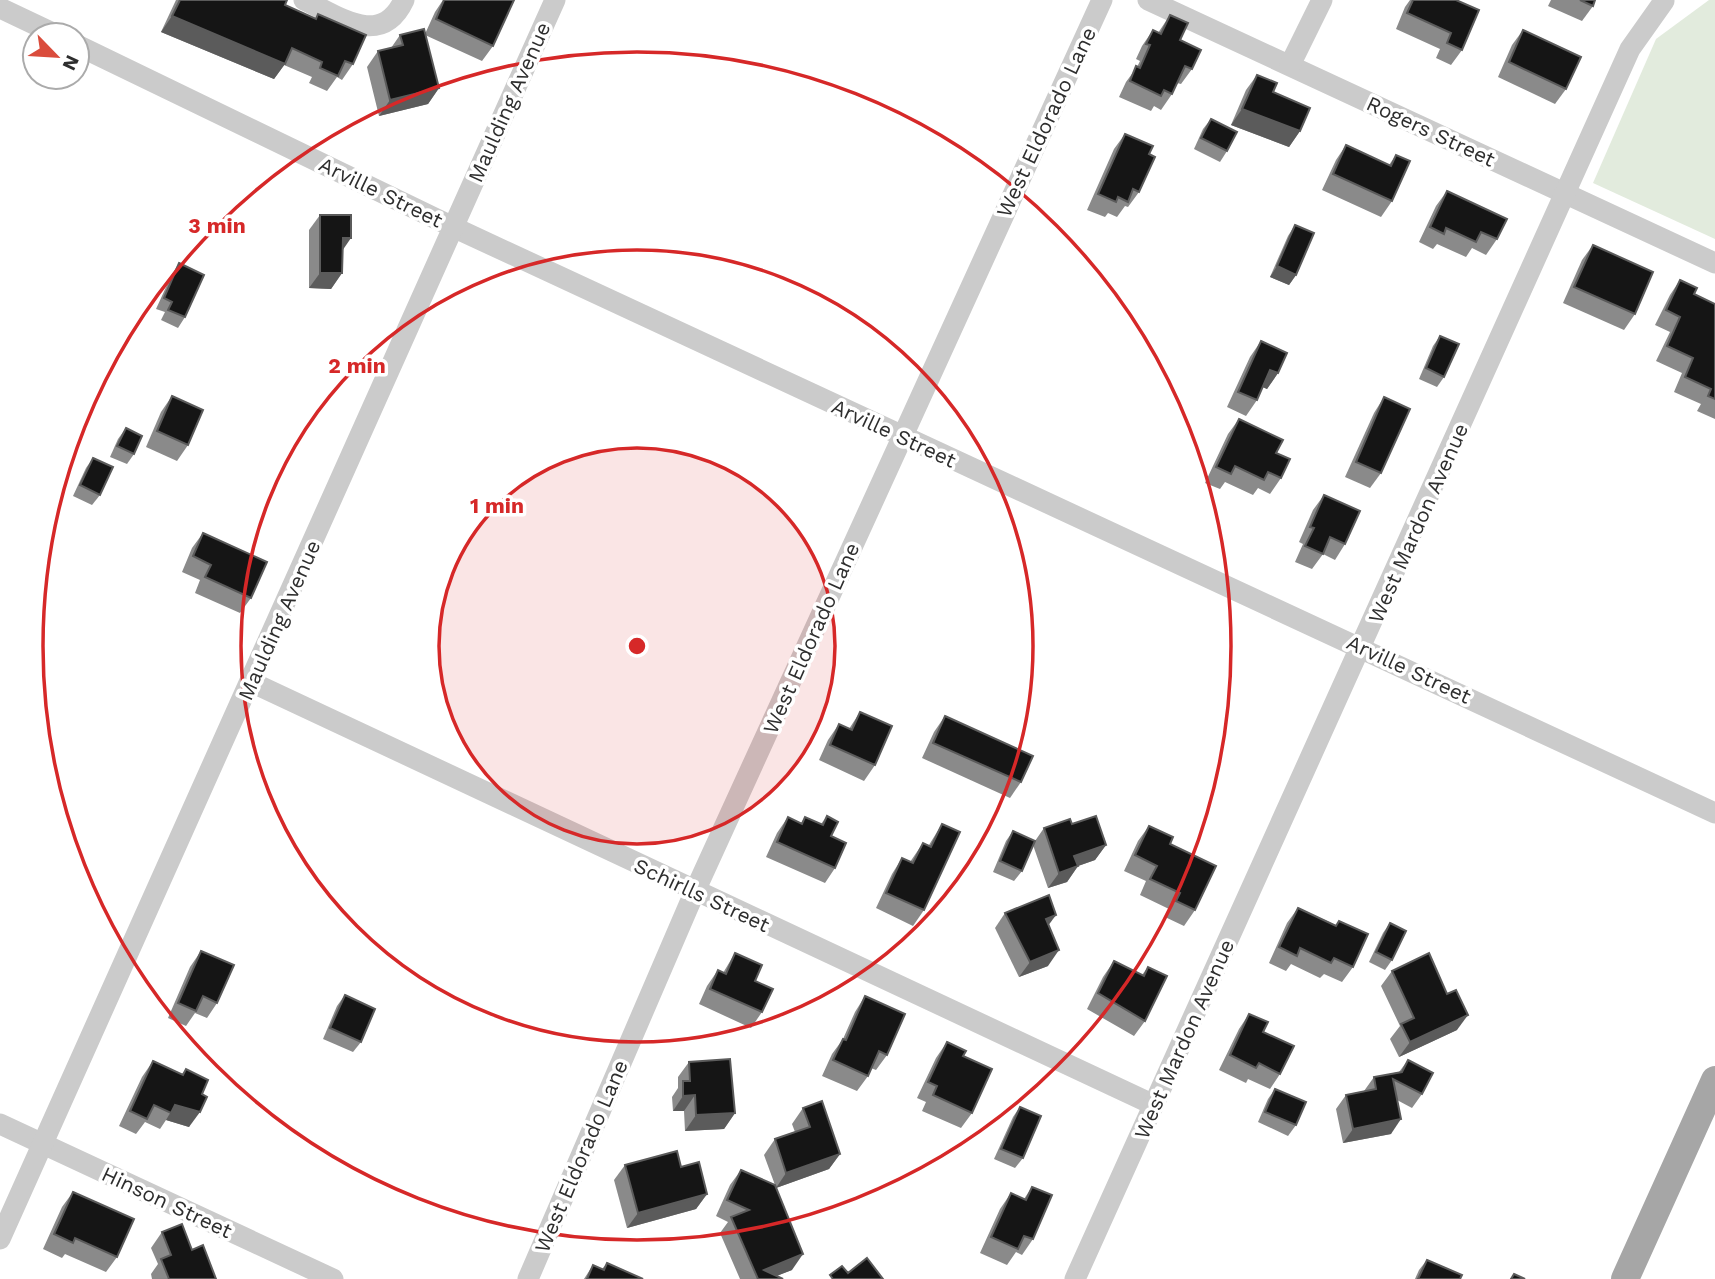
<svg xmlns="http://www.w3.org/2000/svg" width="1715" height="1279" font-family="'Work Sans',sans-serif">
	<rect width="100%" height="100%" fill="#fff"/>
	<path fill="#e2ebdd" d="M1709 0H1715V239L1593 183 1656 39Z"/>
	<g fill="none" stroke-linecap="round" stroke-linejoin="round">
		<g stroke="#cbcbcb" stroke-width="21">
			<path d="M304 0C338 16 381 49 404 0"/>
			<path d="M1148 0 1715 263"/>
			<path d="M0 8 57 35"/>
			<path d="M77 45 453 227 1715 813"/>
			<path d="M1290 65 1322 0"/>
			<path d="M251 682 1154 1105"/>
			<path d="M0 1124 333 1279"/>
			<path d="M0 1239 555 0"/>
			<path d="M528 1279 695 891 1102 0"/>
			<path d="M1075 1279 1630 49 1664 1"/>
		</g>
		<path stroke="#a6a6a6" stroke-width="28" d="M1625 1279 1715 1080"/>
	</g>
	<g fill="#8a8a8a">
		<path d="M176 0H287L285 5 315 19 318 14 353 64 342 80 337 77 327 91 309 83 312 77 284 65 274 79 161 32Z"/>
		<path d="M443 0H514L493 46 482 61 425 35 439 88 428 104 379 116 367 67 378 51 391 48 400 35 425 34 435 12Z"/>
		<path d="M1410 0H1456L1462 50 1451 65 1436 58 1440 49 1396 29 1405 7Z"/>
		<path d="M1551 0H1595L1593 6 1582 21 1548 6Z"/>
		<path d="M1170 15 1192 69 1181 84 1177 83 1172 94 1161 110 1154 106 1151 111 1119 97 1126 82 1137 67 1140 61 1136 59 1142 46 1153 30 1158 33Z"/>
		<path d="M1523 30 1566 89 1555 104 1498 77 1512 45Z"/>
		<path d="M1257 75 1273 92 1300 131 1289 147 1231 125 1246 90Z"/>
		<path d="M1211 119 1227 151 1220 162 1194 149 1203 129Z"/>
		<path d="M1125 134 1149 154 1139 192 1128 207 1125 206 1117 217 1108 213 1105 217 1087 210 1114 149Z"/>
		<path d="M1346 145 1389 165 1396 155 1392 201 1381 217 1322 190 1336 160Z"/>
		<path d="M1447 191 1497 239 1486 255 1472 248 1466 257 1437 244 1433 249 1419 242 1436 206Z"/>
		<path d="M320 215 343 250 342 273 331 289 309 288V230Z"/>
		<path d="M1295 225 1296 275 1289 285 1270 277 1288 236Z"/>
		<path d="M1593 245 1635 314 1624 330 1563 303 1582 260Z"/>
		<path d="M179 263 185 317 178 328 161 320 165 312 156 309 172 274Z"/>
		<path d="M1680 280 1694 294 1715 304V419L1697 411 1701 404 1674 392 1682 373 1656 361 1670 332 1655 325 1670 295Z"/>
		<path d="M1440 336 1444 377 1437 387 1419 379 1433 346Z"/>
		<path d="M1261 341 1278 373 1267 389 1263 387 1257 400 1246 416 1227 407 1250 357Z"/>
		<path d="M172 396 188 445 177 461 146 447 161 412Z"/>
		<path d="M1384 397 1381 473 1370 488 1345 477 1374 413Z"/>
		<path d="M1239 419 1276 453 1281 478 1270 494 1258 488 1253 495 1225 482 1220 489 1205 483 1228 434Z"/>
		<path d="M126 428 134 454 127 464 110 457 118 439Z"/>
		<path d="M93 458 100 495 92 505 73 496 86 468Z"/>
		<path d="M1324 495 1345 544 1335 560 1323 554 1312 569 1295 562 1303 544 1299 542 1313 510Z"/>
		<path d="M203 533 251 598 240 613 195 593 200 580 182 572 192 548Z"/>
		<path d="M860 712 875 765 864 781 819 760 828 740 839 724 849 729Z"/>
		<path d="M945 716 1021 782 1010 798 922 758 934 732Z"/>
		<path d="M827 816 831 836 835 868 825 883 766 857 777 833 788 817 801 823 805 817 821 824Z"/>
		<path d="M942 824 924 910 913 926 876 908 892 874 902 858 910 862 923 843 929 845Z"/>
		<path d="M1072 824 1106 845 1095 860 1078 866 1067 882 1048 888 1033 845 1022 871 1014 881 993 872 1006 841 1013 831 1035 841 1044 828Z"/>
		<path d="M1149 826 1170 844 1195 910 1184 926 1165 917 1169 909 1140 895 1146 881 1124 871 1138 841Z"/>
		<path d="M1298 908 1336 925 1339 921 1353 967 1342 982 1324 974 1320 978 1291 964 1286 971 1269 963 1287 923Z"/>
		<path d="M1005 913 1048 966 1019 977 995 928Z"/>
		<path d="M1390 923 1392 960 1385 970 1369 962 1383 933Z"/>
		<path d="M201 951 217 1003 207 1018 195 1013 186 1026 168 1018 190 967Z"/>
		<path d="M735 953 762 1012 751 1028 699 1004 707 986 718 970 723 973Z"/>
		<path d="M1114 961 1142 975 1148 967 1145 1021 1134 1036 1087 1009 1103 977Z"/>
		<path d="M1392 971 1457 1030 1399 1057 1390 1039 1400 1026 1381 986Z"/>
		<path d="M345 995 361 1042 353 1052 323 1039 337 1006Z"/>
		<path d="M865 996 887 1055 876 1070 871 1068 868 1076 857 1091 822 1076 832 1054 843 1039 855 1012Z"/>
		<path d="M1249 1014 1263 1032 1280 1074 1270 1089 1248 1079 1246 1083 1219 1070 1239 1029Z"/>
		<path d="M947 1042 963 1056 972 1113 961 1128 922 1111 926 1102 917 1098 936 1058Z"/>
		<path d="M1408 1060 1422 1094 1412 1108 1397 1100 1391 1134 1343 1143 1336 1109 1346 1095 1364 1091 1374 1077 1399 1072Z"/>
		<path d="M153 1061 181 1075 186 1069 202 1094 189 1127 166 1120 160 1129 145 1122 136 1134 119 1126 142 1077Z"/>
		<path d="M689 1062 735 1113 724 1129 685 1131 684 1111H673L672 1097 678 1088V1077Z"/>
		<path d="M1275 1089 1296 1125 1288 1136 1258 1122 1268 1099Z"/>
		<path d="M1020 1107 1023 1158 1015 1168 994 1159 1013 1117Z"/>
		<path d="M803 1108 840 1154 829 1169 776 1188 792 1270 776 1276 783 1279H740L720 1233 728 1222 716 1216 730 1185 741 1170 775 1185 764 1155 775 1139 795 1132 792 1124Z"/>
		<path d="M625 1165 681 1167 707 1194 696 1209 627 1228 614 1180Z"/>
		<path d="M1032 1187 1033 1239 1022 1255 1016 1252 1007 1265 980 1253 1000 1209 1011 1193 1024 1199Z"/>
		<path d="M73 1192 117 1257 106 1272 65 1254 62 1258 43 1249 62 1207Z"/>
		<path d="M162 1232 192 1250 216 1279H152L151 1274 158 1264 151 1248Z"/>
		<path d="M1427 1260 1460 1279H1415L1419 1270Z"/>
		<path d="M607 1263 643 1279H584L593 1265 602 1269Z"/>
	</g>
	<g fill="#5b5b5b">
		<path d="M172 16 285 64 274 79 161 32Z"/>
		<path d="M439 88 428 104 379 116 390 100Z"/>
		<path d="M1242 109 1300 131 1289 147 1231 125Z"/>
		<path d="M343 238H351L340 254Z"/>
		<path d="M1277 266 1296 275 1289 285 1270 277Z"/>
		<path d="M320 273H342L331 289 309 288Z"/>
		<path d="M1270 370 1278 373 1267 389 1260 386Z"/>
		<path d="M1106 845 1095 860 1078 866 1067 882 1048 888 1059 873 1074 856Z"/>
		<path d="M1056 915 1045 930 1046 919Z"/>
		<path d="M1059 950 1048 966 1019 977 1030 962Z"/>
		<path d="M1468 1015 1457 1030 1399 1057 1410 1042Z"/>
		<path d="M695 1095 684 1111H673L683 1096Z"/>
		<path d="M175 1105 200 1112 189 1127 166 1120Z"/>
		<path d="M735 1113 724 1129 685 1131 696 1115Z"/>
		<path d="M1401 1119 1391 1134 1343 1143 1353 1129Z"/>
		<path d="M840 1154 829 1169 776 1188 786 1173Z"/>
		<path d="M707 1194 696 1209 627 1228 638 1213Z"/>
		<path d="M803 1254 792 1270 769 1279 764 1270Z"/>
	</g>
	<g fill="#151515" stroke="#5b5b5b" stroke-width="2">
		<path d="M180 0H287L285 5 316 19 318 14 366 35 353 64 345 61 338 76 320 68 322 62 292 48 285 64 172 16Z"/>
		<path d="M444 0H514L493 46 436 19Z"/>
		<path d="M1413 0H1456L1479 10 1462 50 1447 43 1451 33 1407 13Z"/>
		<path d="M1580 0H1595L1593 6Z"/>
		<path d="M1170 15 1188 23 1180 40 1201 50 1192 69 1185 66 1172 94 1164 90 1161 96 1130 81 1136 66 1140 68 1150 45 1146 44 1153 30 1161 34Z"/>
		<path d="M424 29 439 88 390 100 378 51 403 45 400 35Z"/>
		<path d="M1523 30 1581 57 1566 89 1509 62Z"/>
		<path d="M1257 75 1277 83 1273 92 1310 108 1300 131 1242 109Z"/>
		<path d="M1211 119 1237 132 1227 151 1201 138Z"/>
		<path d="M1125 134 1153 146 1149 154 1155 157 1139 192 1133 189 1128 202 1118 197 1116 202 1098 194Z"/>
		<path d="M1346 145 1391 166 1396 155 1410 161 1392 201 1333 174Z"/>
		<path d="M1447 191 1507 219 1497 239 1481 232 1476 242 1446 228 1444 234 1430 227Z"/>
		<path d="M320 215H351V238H343L342 273H320Z"/>
		<path d="M1295 225 1314 233 1296 275 1277 266Z"/>
		<path d="M1593 245 1653 272 1635 314 1574 287Z"/>
		<path d="M179 263 204 275 185 317 168 310 172 302 164 298Z"/>
		<path d="M1680 280 1697 288 1694 294 1715 304V399L1708 396 1711 389 1685 377 1693 358 1667 346 1680 317 1666 310Z"/>
		<path d="M1440 336 1459 344 1444 377 1426 368Z"/>
		<path d="M1261 341 1287 353 1278 373 1270 370 1257 400 1238 392Z"/>
		<path d="M172 396 203 410 188 445 157 431Z"/>
		<path d="M1384 397 1410 409 1381 473 1356 462Z"/>
		<path d="M1239 419 1283 440 1276 453 1290 459 1281 478 1268 472 1264 480 1235 466 1231 474 1216 467Z"/>
		<path d="M126 428 142 436 134 454 117 446Z"/>
		<path d="M93 458 113 467 100 495 80 485Z"/>
		<path d="M1324 495 1360 511 1345 544 1330 537 1323 554 1305 546 1314 528 1310 527Z"/>
		<path d="M203 533 267 562 251 598 205 577 211 565 193 556Z"/>
		<path d="M860 712 892 726 875 765 830 745 839 724 852 730Z"/>
		<path d="M945 716 1033 756 1021 782 933 743Z"/>
		<path d="M827 816 838 822 831 836 846 843 835 868 777 842 788 817 802 824 805 817 823 825Z"/>
		<path d="M1096 816 1106 845 1074 856 1078 866 1059 873 1044 828 1070 819 1072 824Z"/>
		<path d="M942 824 960 832 924 910 886 893 902 858 913 863 923 843 931 847Z"/>
		<path d="M1149 826 1173 837 1170 844 1216 866 1195 910 1176 901 1180 893 1150 879 1157 866 1135 855Z"/>
		<path d="M1013 831 1035 841 1022 871 1000 861Z"/>
		<path d="M1049 895 1056 915 1046 919 1059 950 1030 962 1005 913Z"/>
		<path d="M1298 908 1336 926 1339 921 1368 934 1353 967 1334 958 1331 963 1300 948 1297 956 1279 947Z"/>
		<path d="M1390 923 1406 931 1392 960 1376 952Z"/>
		<path d="M201 951 234 965 217 1003 203 996 196 1011 178 1003Z"/>
		<path d="M735 953 762 965 755 981 773 989 762 1012 710 989 718 970 726 974Z"/>
		<path d="M1429 953 1447 994 1456 990 1468 1015 1410 1042 1401 1024 1414 1018 1392 971Z"/>
		<path d="M1114 961 1144 976 1148 967 1167 976 1145 1021 1098 993Z"/>
		<path d="M345 995 375 1009 361 1042 330 1028Z"/>
		<path d="M865 996 905 1014 887 1055 879 1051 868 1076 833 1060 843 1039 846 1040Z"/>
		<path d="M1249 1014 1268 1022 1263 1032 1294 1046 1280 1074 1259 1063 1256 1068 1230 1055Z"/>
		<path d="M947 1042 966 1051 963 1056 992 1069 972 1113 933 1095 937 1086 928 1082Z"/>
		<path d="M730 1059 735 1113 696 1115 695 1095 683 1096V1081H690L689 1062Z"/>
		<path d="M1408 1060 1433 1073 1422 1094 1393 1079 1401 1119 1353 1129 1346 1095 1376 1089 1374 1077 1402 1072Z"/>
		<path d="M153 1061 183 1075 186 1069 208 1080 202 1094 207 1097 200 1112 175 1105 171 1113 154 1105 147 1119 130 1111Z"/>
		<path d="M1275 1089 1306 1102 1296 1125 1265 1112Z"/>
		<path d="M822 1101 840 1154 786 1173 775 1139 810 1127 803 1108Z"/>
		<path d="M1020 1107 1041 1116 1023 1158 1001 1149Z"/>
		<path d="M677 1151 681 1167 699 1162 707 1194 638 1213 625 1165Z"/>
		<path d="M741 1170 775 1185 803 1254 764 1270 783 1279H758L731 1217 749 1210 727 1200Z"/>
		<path d="M1032 1187 1052 1195 1033 1239 1024 1236 1018 1249 991 1237 1011 1193 1026 1200Z"/>
		<path d="M73 1192 134 1219 117 1257 75 1238 73 1243 54 1234Z"/>
		<path d="M182 1224 192 1250 203 1245 216 1279H169L161 1259 171 1255 162 1232Z"/>
		<path d="M867 1258 883 1279H833L830 1275 842 1266 848 1273Z"/>
		<path d="M1427 1260 1462 1275 1460 1279H1418Z"/>
		<path d="M607 1263 643 1279H587L593 1265 604 1270Z"/>
		<path d="M1514 1274 1525 1279H1511Z"/>
	</g>
	<circle cx="637" cy="646" r="198" fill="#d62828" fill-opacity=".12"/>
	<g fill="none" stroke="#d62828" stroke-width="3.5">
		<circle cx="637" cy="646" r="198"/>
		<circle cx="637" cy="646" r="396"/>
		<circle cx="637" cy="646" r="594"/>
	</g>
	<g text-anchor="middle" dominant-baseline="central" stroke-width="7" stroke-linejoin="round" paint-order="stroke">
		<g font-size="21" fill="#2e2e2e" stroke="#fff">
			<text transform="translate(509 102) rotate(-66)">Maulding Avenue</text>
			<text transform="translate(1046 122) rotate(-65)">West Eldorado Lane</text>
			<text transform="translate(1431 131) rotate(25)">Rogers Street</text>
			<text transform="translate(381 192) rotate(26)">Arville Street</text>
			<text transform="translate(894 433) rotate(25)">Arville Street</text>
			<text transform="translate(1418 523) rotate(-66)">West Mardon Avenue</text>
			<text transform="translate(279 620) rotate(-66)">Maulding Avenue</text>
			<text transform="translate(811 638) rotate(-66)">West Eldorado Lane</text>
			<text transform="translate(1409 669) rotate(25)">Arville Street</text>
			<text transform="translate(702 895) rotate(25)">Schirlls Street</text>
			<text transform="translate(1184 1039) rotate(-66)">West Mardon Avenue</text>
			<text transform="translate(581 1156) rotate(-67)">West Eldorado Lane</text>
			<text transform="translate(167 1202) rotate(25)">Hinson Street</text>
		</g>
	</g>
	<circle cx="637" cy="646" r="10" fill="#d62828" stroke="#fff" stroke-width="3.5"/>
	<g font-size="21" text-anchor="middle" font-weight="bold" fill="#d62828" stroke="#fff" stroke-width="7" stroke-linejoin="round" paint-order="stroke">
		<text x="217" y="233">3 min</text>
		<text x="357" y="373">2 min</text>
		<text x="497" y="513">1 min</text>
	</g>
	<g transform="translate(56 56) rotate(115)"><circle r="33" fill="#ffffff" stroke="#ababab" stroke-width="2"/>
	<path d="M0-5L12 26L0 18L-12 26Z" fill="#da4c3c"/>
	<text y="-10" font-size="19" font-weight="bold" text-anchor="middle" fill="#2e2e2e">N</text>
	</g>
</svg>
